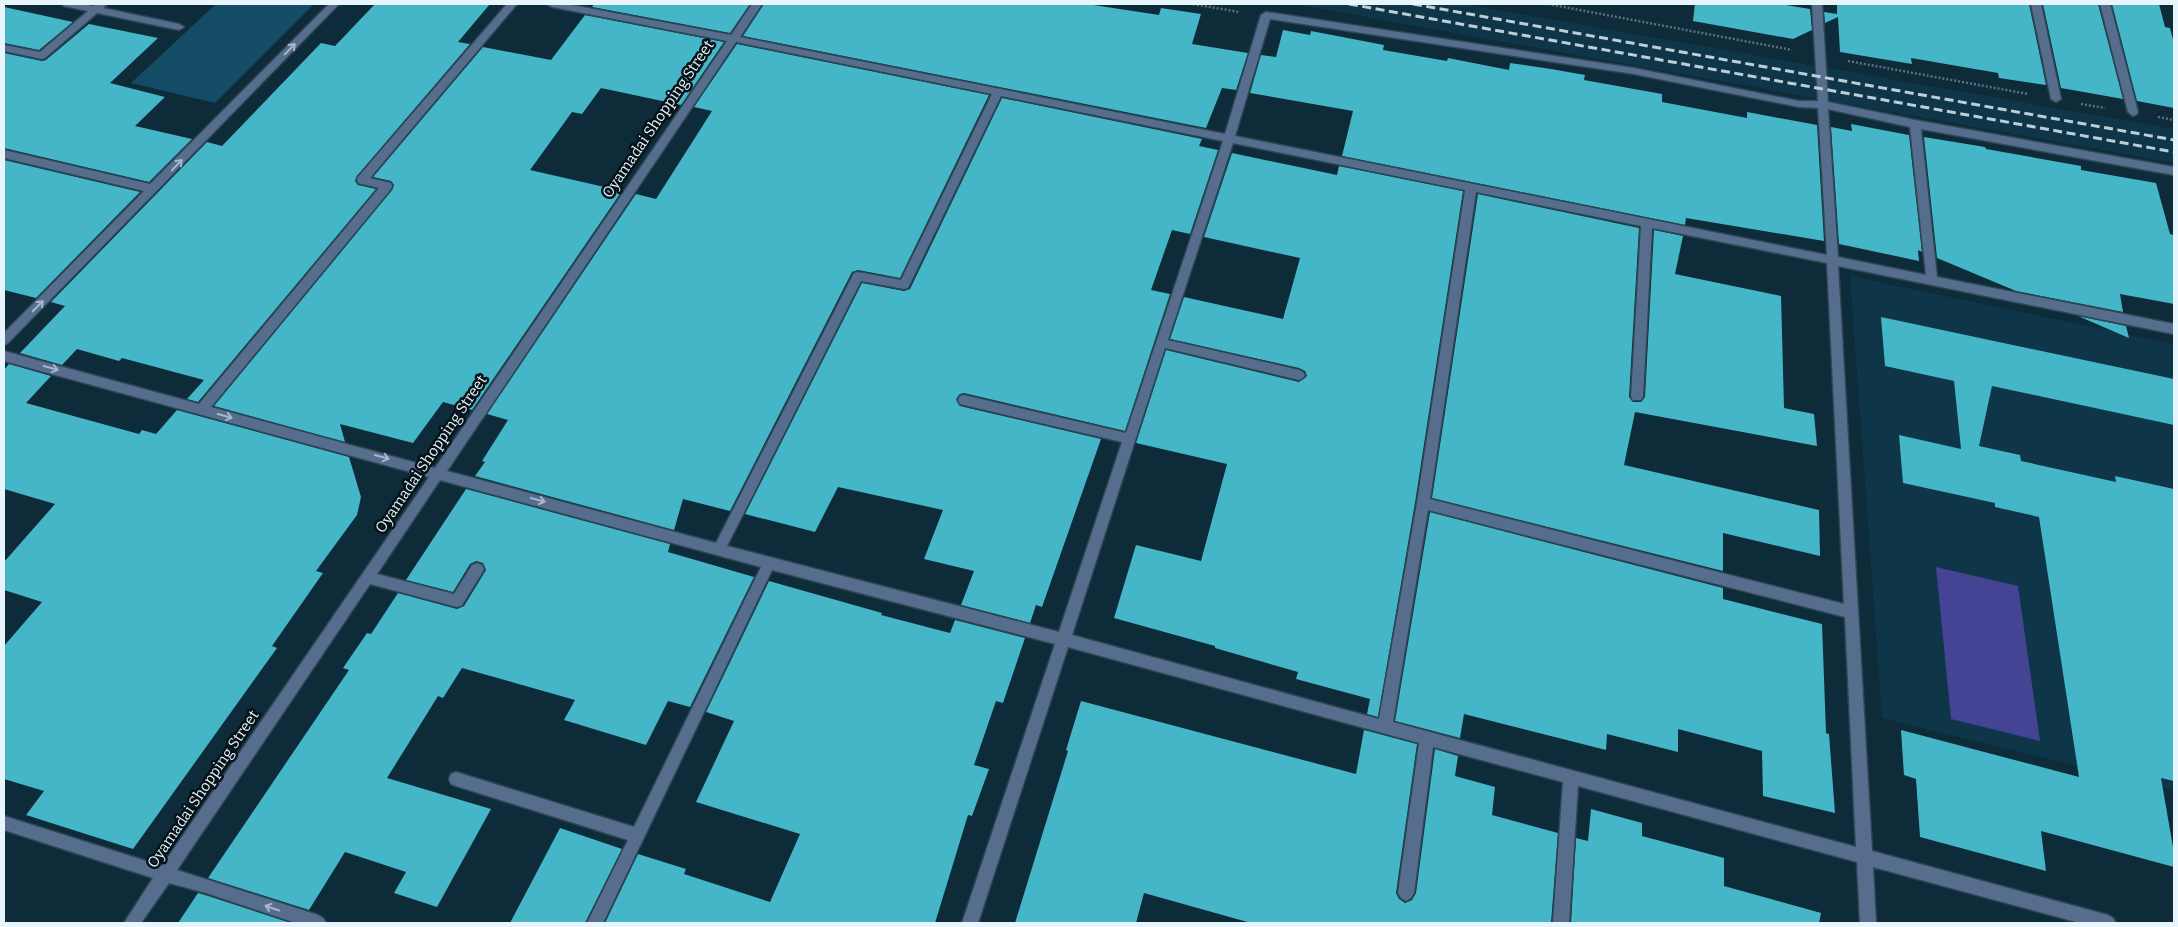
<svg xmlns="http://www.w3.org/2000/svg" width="2178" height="927" font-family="Bitter,serif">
	<rect width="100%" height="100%" fill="#0d2b39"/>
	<g fill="#0e3548">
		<path d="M1294 4H1465L2174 129V163Z"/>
		<path d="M1850 276 2174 344V790L1882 718Z"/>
	</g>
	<path fill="#144c66" d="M216 4H314L215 103 131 83Z"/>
	<path fill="#454393" d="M1936 567 2018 586 2040 741 1951 719Z"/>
	<g fill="#45b6c7">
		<path d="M375 4H490L458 42 470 44 357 176 355 181 358 185 376 189 198 402 187 399 204 380 122 358 119 361 77 349 62 365 20 353 65 306 51 302 207 142 222 146 321 43 335 46Z"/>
		<path d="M594 4H750L730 33 592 7Z"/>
		<path d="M764 4H1087L1159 15 1161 8 1201 14 1192 44 1248 53 1236 90 1222 88 1206 128 743 36Z"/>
		<path d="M1695 4H1780L1810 9 1812 30 1793 39 1693 21Z"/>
		<path d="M1837 4H2029L2046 85 1999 78 1998 73 1911 58 1912 64 1840 52 1838 17 1825 23 1824 12 1837 14Z"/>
		<path d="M2043 4H2098L2123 99 2061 88Z"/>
		<path d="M2112 4H2159L2165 27 2170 28 2174 43V108L2137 101Z"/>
		<path d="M4 7 73 22 39 50 4 43Z"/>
		<path d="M585 15 724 42 681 105 601 88 582 114 572 112 530 170 622 191 472 410 443 402 413 443 340 424 345 442 214 406 392 190 394 185 391 181 373 177 483 47 551 60Z"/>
		<path d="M89 24 158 38 110 83 165 97 135 126 192 139 149 182 4 148V53L42 61 46 60Z"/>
		<path d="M1283 30 1310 35 1311 31 1384 45 1383 50 1447 61 1448 58 1509 70 1510 63 1551 69 1585 75 1584 80 1662 94V102L1747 118V112L1817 125 1824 241 1686 218 1685 225 1342 156 1353 111 1250 93 1261 55 1276 57Z"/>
		<path d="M737 44 989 95 900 278 858 270 852 272 730 511 683 499 674 530 475 476 485 462 482 461 508 420 487 414 636 194 656 199 712 111 694 107Z"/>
		<path d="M1002 98 1202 139 1199 146 1218 150 1190 234 1172 230 1151 290 1170 294 1125 431 964 393 960 394 956 399 960 406 1101 439 1042 607 1036 605 1030 623 961 605 974 571 924 559 943 510 838 487 815 532 745 514 862 283 904 291 910 289Z"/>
		<path d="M1851 124 1909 135 1922 252 1918 250 1919 261 1839 244 1831 127 1852 131Z"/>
		<path d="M1924 137 1985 147 1986 149 2081 166V170L2156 183 2170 234 2174 235V304L2120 294 2123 312 2016 291 1937 258Z"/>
		<path d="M1232 153 1337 175 1339 166 1463 191 1415 503 1378 717 1367 714 1370 699 1296 679 1298 672 1215 648V646L1114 618 1136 545 1201 561 1227 464 1136 443 1166 350 1299 382 1307 376 1305 371 1299 368 1170 339 1184 297 1283 319 1300 258 1204 237Z"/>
		<path d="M4 160 140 192 36 298 4 290Z"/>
		<path d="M1478 194 1639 228 1629 397 1633 402H1641L1645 397 1654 230 1683 236 1675 274 1781 296 1784 408 1814 414 1817 446 1635 412 1624 465 1819 510 1820 556 1723 533V571L1432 498Z"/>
		<path d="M2078 316 2126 326 2129 338Z"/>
		<path d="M1881 317 2174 379V425L1992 386 1979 446 2020 455 2021 461 2116 482 2115 476 2174 489V781L2161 778 2174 853V867L2041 831 2046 871 1920 837 1916 779 1904 775 1901 730 2079 777 2039 517 1995 507V503L1903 483 1899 435 1961 449 1954 381 1885 366Z"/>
		<path d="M9 364 51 376 26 403 139 434 142 430 156 434 177 410 349 457 361 497 357 515 316 571 323 573 272 646 277 648 133 849 26 815 44 791 4 779V646L42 602 4 590V562L55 504 4 489V370Z"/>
		<path d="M466 489 670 544 668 552 754 577 690 707 668 701 646 745 564 720 575 700 462 668 443 698 438 696 387 778 491 809 437 907 394 893 406 872 345 852 309 910 208 878 349 670 343 668 367 633 371 634 398 593 457 609 464 606 486 570 483 563 476 561 470 564 453 592 406 580Z"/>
		<path d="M1430 512 1723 588V599L1822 624 1826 733 1829 734 1835 813 1763 796 1762 751 1678 729V752L1607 734 1606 750 1464 714 1460 738 1395 721Z"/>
		<path d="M769 581 882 613 881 615 950 633 955 620 1025 638 1003 703 996 701 974 765 989 769 972 816 968 815 935 923H605L638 854 686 869 684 874 770 902 800 834 696 802 734 721 706 712Z"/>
		<path d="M1081 701 1356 774 1364 730 1417 744 1396 893 1399 899 1405 903 1412 900 1416 893 1435 749 1458 756 1455 776 1495 787 1492 815 1558 833 1551 923H1251L1144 893 1136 923H1015L1068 751 1066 750Z"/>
		<path d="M1591 809 1642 823V836L1724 858V886L1821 913 1819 923H1571L1576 838 1588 841Z"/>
		<path d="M560 828 622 849 585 923H510Z"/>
		<path d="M198 893 205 895 291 923H178Z"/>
	</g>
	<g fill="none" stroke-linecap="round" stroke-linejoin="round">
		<defs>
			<g id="minor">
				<path d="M62 4H81L93 6 96 4H107L103 8 179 24 184 27 179 30 97 13 45 58 42 59 4 51V45L40 52 88 11 64 6Z"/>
				<path d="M329 4H339L8 343 4 345V333L144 191 4 158V150L150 184Z"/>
				<path d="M507 4H517L370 178 391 183 392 186 391 189 211 407 435 468 727 41 552 7 547 4H567L731 35 752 4H762L740 37 1225 134 1261 15 1266 12 1634 68 1799 101H1818L1812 4H1822L1828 102 1915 120 2174 167V175L1921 129 1937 277 2174 324V334L1838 266 1872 851 2108 915 2113 918 2116 923H2080L1873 867 1876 923H1860L1857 862 1578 786 1569 923H1553L1563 782 1433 747 1414 893 1411 898 1406 901 1401 898 1398 893 1419 743 1068 647 978 923H962L1055 644 772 570 603 923H587L628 840 456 786 451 784 449 779 451 774 456 772 634 827 761 567 440 480 377 574 454 594 472 565 477 563 482 565 484 569 482 573 462 605 457 607 370 584 177 870 318 915 323 918 326 923H296L206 893 169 883 141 923H124L153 878 4 830V816L162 866 429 477 4 361V351L199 404 379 188 358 183 357 180 358 177ZM1270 19 1634 74 1799 107 1818 108 1827 255 1235 136ZM736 42 992 94 901 280 858 272 854 273 716 543 447 471ZM1001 96 1223 141 1126 433 964 395 960 396 958 400 960 404 964 405 1122 442 1059 632 727 546 861 281 904 289 908 288ZM1828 109 1910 127 1926 275 1838 257ZM1233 143 1465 190 1417 503 1379 719 1072 635 1165 348 1299 380 1303 378 1305 375 1303 372 1299 370 1168 340ZM1476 192 1641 226 1631 397 1633 400H1641L1643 397 1652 228 1827 263 1844 604 1430 499ZM1428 510 1845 617 1856 847 1393 722Z"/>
				<path d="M2031 4H2041L2061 99 2056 102 2051 99Z"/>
				<path d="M2100 4H2110L2138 112 2137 114 2133 116 2128 112Z"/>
			</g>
		</defs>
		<use href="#minor" stroke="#2c4754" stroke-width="3"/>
		<g stroke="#5a727e" stroke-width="2.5" stroke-dasharray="2 2" stroke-linecap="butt">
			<path d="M1193 4 1239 12"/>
			<path d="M1548 4 1792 50"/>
			<path d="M1848 61 2028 94"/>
			<path d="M2081 104 2105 108"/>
			<path d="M2158 117 2174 120"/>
		</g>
		<use href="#minor" fill="#566d8e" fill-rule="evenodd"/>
		<g stroke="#bdced7" stroke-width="3" stroke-dasharray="9 4.5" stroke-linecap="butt">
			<path d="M1349 4 2174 152"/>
			<path d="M1413 4 2174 140"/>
		</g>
	</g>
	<defs><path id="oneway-shaft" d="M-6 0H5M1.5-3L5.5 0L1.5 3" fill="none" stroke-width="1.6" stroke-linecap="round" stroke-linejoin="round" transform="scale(1.25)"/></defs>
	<g stroke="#a6b8cb">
		<use href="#oneway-shaft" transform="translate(290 49) rotate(-46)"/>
		<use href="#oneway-shaft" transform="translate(177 165) rotate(-46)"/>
		<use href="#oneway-shaft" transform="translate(38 306) rotate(-45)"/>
		<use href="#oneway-shaft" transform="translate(51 368) rotate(15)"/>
		<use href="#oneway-shaft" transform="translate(225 416) rotate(15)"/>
		<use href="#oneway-shaft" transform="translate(382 457) rotate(15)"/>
		<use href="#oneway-shaft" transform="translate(538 500) rotate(15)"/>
		<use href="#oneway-shaft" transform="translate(272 908) rotate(-161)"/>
	</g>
	<g text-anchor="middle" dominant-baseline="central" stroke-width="5" stroke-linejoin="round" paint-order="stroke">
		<g font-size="15" fill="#e8f5fd" stroke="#061218">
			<text transform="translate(658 119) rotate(-56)">Oyamadai Shopping Street</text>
			<text transform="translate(431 454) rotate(-56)">Oyamadai Shopping Street</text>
			<text transform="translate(203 789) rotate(-56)">Oyamadai Shopping Street</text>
		</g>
	</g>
	<rect width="2178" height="927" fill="none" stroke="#e8f5fd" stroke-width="10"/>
</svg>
